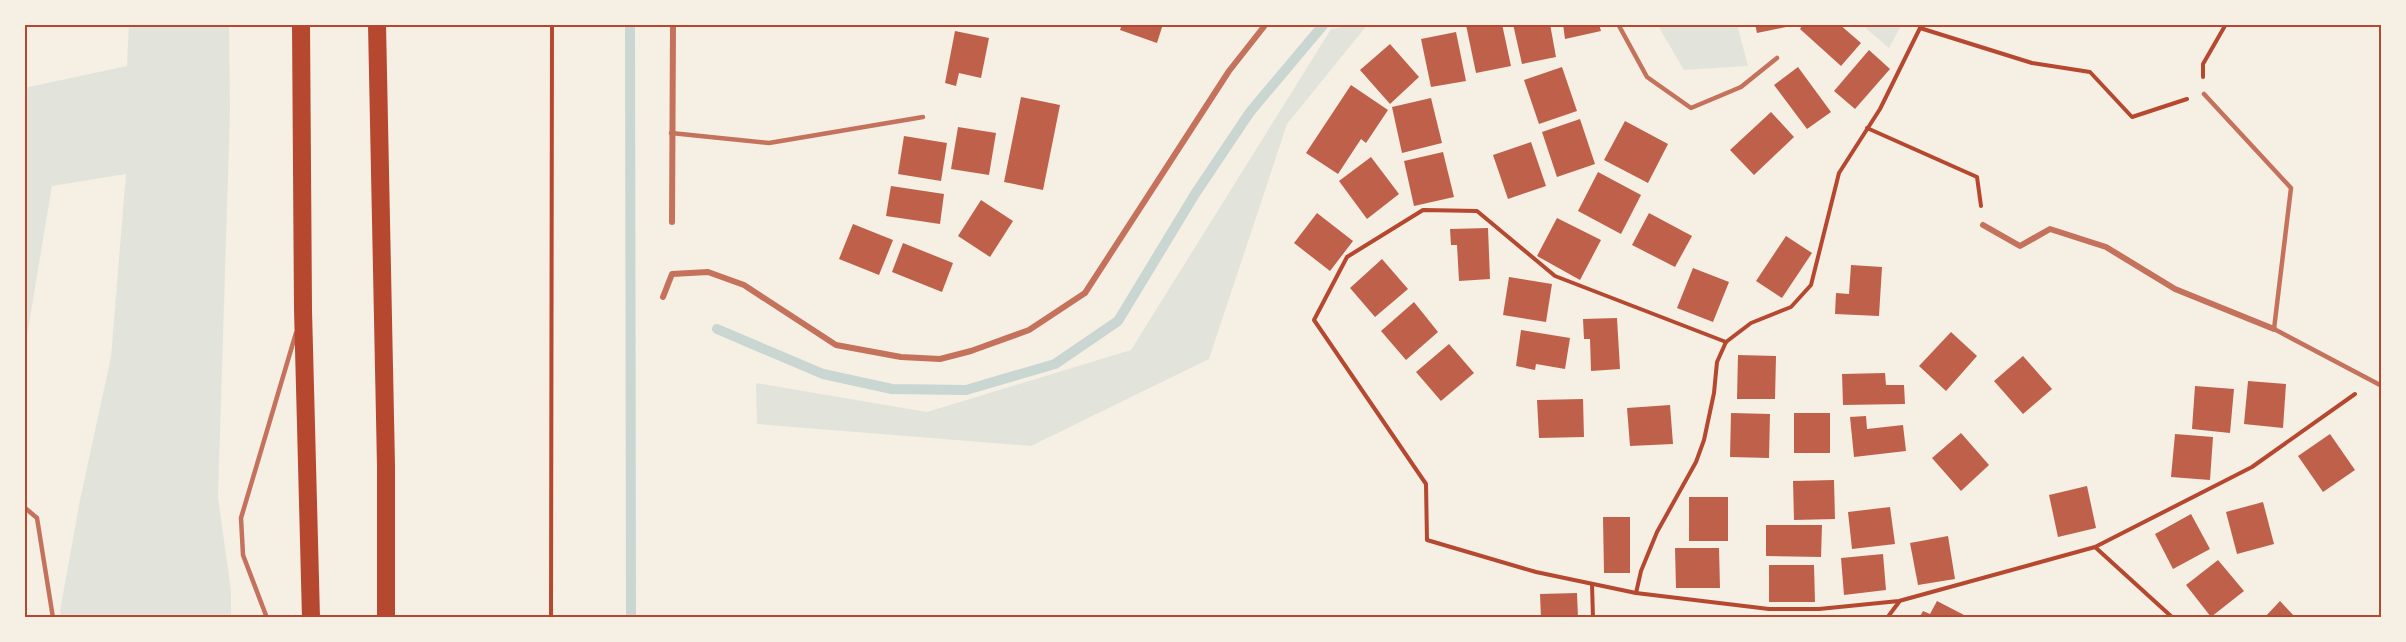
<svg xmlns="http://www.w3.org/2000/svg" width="2406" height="642" font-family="'Playfair Display',serif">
	<rect width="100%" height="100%" fill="#f6efe4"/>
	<g fill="#e2e4dc">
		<path d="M129 24H229L230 111 218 497 231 591V618H63L60 611 80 500 111 357 126 174 52 186 26 342 24 341V88L127 66Z"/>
		<path d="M1360 24H1368L1287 124 1209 359 1031 446 757 424 756 383 927 412 1131 350 1331 29Z"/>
		<path d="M1657 24H1737L1748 66 1684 70Z"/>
		<path d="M1861 24H1902L1889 48Z"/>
	</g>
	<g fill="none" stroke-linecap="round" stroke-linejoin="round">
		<g stroke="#c9d6d2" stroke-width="10">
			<path d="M630 24 631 618"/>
			<path d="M717 329 823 374 892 389 966 390 1055 364 1118 321 1195 194 1250 112 1324 24"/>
		</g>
	</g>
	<g fill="#bf614a">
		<path d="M1122 24H1163L1157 43 1120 30Z"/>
		<path d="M1502 24 1511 66 1476 73 1466 25Z"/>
		<path d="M1513 24H1550L1556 57 1522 64Z"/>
		<path d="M1563 24H1599L1601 31 1565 39Z"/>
		<path d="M1755 24H1785L1786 27 1757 33Z"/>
		<path d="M1803 24H1839L1861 43 1841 66 1800 29Z"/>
		<path d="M955 31 989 38 981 78 959 73 956 86 945 83Z"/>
		<path d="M1456 32 1466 81 1431 87 1421 39Z"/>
		<path d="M1390 44 1419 77 1390 104 1360 70Z"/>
		<path d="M1869 50 1890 69 1855 109 1834 91Z"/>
		<path d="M1562 67 1577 111 1539 124 1524 80Z"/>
		<path d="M1798 67 1831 112 1807 129 1774 85Z"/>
		<path d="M1351 85 1388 110 1366 143 1361 139 1338 174 1306 153Z"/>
		<path d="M1021 97 1060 105 1043 190 1004 182Z"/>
		<path d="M1431 98 1442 143 1402 153 1392 107Z"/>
		<path d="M1771 112 1794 137 1754 175 1730 150Z"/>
		<path d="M1580 119 1595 164 1557 177 1542 132Z"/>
		<path d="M1625 121 1668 144 1648 183 1604 160Z"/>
		<path d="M958 127 996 133 989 175 951 169Z"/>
		<path d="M904 136 947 143 941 181 898 174Z"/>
		<path d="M1531 142 1546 186 1508 199 1493 155Z"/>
		<path d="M1443 152 1454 197 1414 206 1404 161Z"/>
		<path d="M1371 157 1399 194 1367 219 1339 181Z"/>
		<path d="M1598 172 1641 195 1621 234 1578 211Z"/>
		<path d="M891 186 944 194 940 224 886 216Z"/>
		<path d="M981 200 1013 221 990 257 958 236Z"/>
		<path d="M1317 213 1353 241 1330 271 1294 243Z"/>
		<path d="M1649 213 1692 236 1675 267 1632 245Z"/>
		<path d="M1557 218 1601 240 1580 280 1537 256Z"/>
		<path d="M853 224 893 240 879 275 839 259Z"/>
		<path d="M1488 228 1490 279 1459 281 1457 245H1451L1450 229Z"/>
		<path d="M1786 236 1812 253 1782 298 1756 281Z"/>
		<path d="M903 243 953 263 942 292 892 272Z"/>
		<path d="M1382 259 1408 289 1375 317 1350 288Z"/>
		<path d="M1851 265 1882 267 1879 316 1835 314 1836 293 1849 294Z"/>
		<path d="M1693 268 1729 282 1713 322 1677 308Z"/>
		<path d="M1509 277 1552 284 1546 322 1503 315Z"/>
		<path d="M1414 302 1438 332 1406 360 1381 331Z"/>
		<path d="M1617 318 1620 369 1591 371 1590 339H1584L1583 319Z"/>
		<path d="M1521 330 1570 338 1565 369 1536 364 1535 370 1516 366Z"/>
		<path d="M1951 332 1977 356 1946 391 1919 366Z"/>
		<path d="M1449 344 1474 373 1441 401 1416 372Z"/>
		<path d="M1738 355 1776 356 1775 399H1737Z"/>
		<path d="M2023 356 2052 389 2023 414 1994 381Z"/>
		<path d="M1885 373 1886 385H1904L1905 404 1843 405 1842 374Z"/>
		<path d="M2248 381 2286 384 2283 428 2244 424Z"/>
		<path d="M2195 386 2234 389 2230 433 2192 429Z"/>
		<path d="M1583 399 1584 437 1539 438 1537 400Z"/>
		<path d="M1670 405 1673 444 1630 446 1627 408Z"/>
		<path d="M1731 413 1770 414 1769 458 1730 457Z"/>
		<rect x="1794" y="413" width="36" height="40"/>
		<path d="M1866 416 1867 429 1903 425 1906 451 1854 457 1850 417Z"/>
		<path d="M1961 433 1989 465 1961 491 1932 458Z"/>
		<path d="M2175 434 2213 437 2210 480 2171 477Z"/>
		<path d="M2330 434 2355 470 2323 492 2298 456Z"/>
		<path d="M1834 480 1835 519 1794 520 1793 481Z"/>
		<path d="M2087 486 2096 528 2058 537 2049 495Z"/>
		<rect x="1689" y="497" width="39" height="44"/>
		<path d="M2263 502 2274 544 2237 554 2226 512Z"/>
		<path d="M1890 507 1895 544 1852 549 1848 512Z"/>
		<path d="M2191 514 2210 549 2173 569 2155 534Z"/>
		<path d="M1603 517H1630V573H1604Z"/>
		<path d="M1766 525H1822L1821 557 1766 556Z"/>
		<path d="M1948 536 1955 579 1918 585 1910 543Z"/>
		<path d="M1675 548H1719L1720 588H1676Z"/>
		<path d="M1883 554 1886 590 1844 595 1841 558Z"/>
		<path d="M2218 560 2244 591 2211 617 2186 585Z"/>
		<path d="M1769 565H1814L1815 602H1769Z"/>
		<path d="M1577 593 1578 618H1541L1540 594Z"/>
		<path d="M1937 601 1964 615 1963 618H1919L1923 611 1930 614Z"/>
		<path d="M2280 601 2296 618H2264Z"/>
	</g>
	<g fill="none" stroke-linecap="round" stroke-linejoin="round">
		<g stroke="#b5482f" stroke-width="4">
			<path d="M1920 28 2032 63 2090 72 2132 117 2187 99"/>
			<path d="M2203 77V64L2226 24"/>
			<path d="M1867 128 1977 177 1981 206"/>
			<path d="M1726 342 1555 276 1477 211 1423 210 1347 257 1314 320 1426 484 1427 540 1536 572 1636 593 1769 609H1819L1899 601 2095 547 2252 467 2355 394"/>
			<path d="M2095 547 2173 618"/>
			<path d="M1592 584 1593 618"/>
			<path d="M1636 593 1641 571 1657 532 1696 462 1704 440 1714 393 1717 362 1726 342 1751 323 1791 307 1811 285 1839 173 1880 109 1922 24"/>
			<path d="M551 618 552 24"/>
			<path d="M1887 618 1899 602"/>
		</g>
		<g stroke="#c5725c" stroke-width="4.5">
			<path d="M1618 24 1647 77 1691 108 1741 87 1777 58"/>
			<path d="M2204 94 2291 188 2274 329 2382 386"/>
			<path d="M671 133 769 143 923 117"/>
			<path d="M24 507 37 518 53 618"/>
			<path d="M267 618 243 555 241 518 296 333"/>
		</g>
		<g stroke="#c5725c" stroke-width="6">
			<path d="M672 222 673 24"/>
			<path d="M1983 225 2020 246 2050 229 2106 247 2175 289 2274 329"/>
			<path d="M663 297 672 274 708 272 744 285 836 345 901 357 940 359 971 351 1029 330 1085 293 1229 71 1266 24"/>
		</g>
		<g stroke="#b5482f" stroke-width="18">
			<path d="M301 24 303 310 311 618"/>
			<path d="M377 24 386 466V618"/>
		</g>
	</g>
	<rect width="2406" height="642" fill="none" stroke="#f6efe4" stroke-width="51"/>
	<rect x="26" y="26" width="2354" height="590" fill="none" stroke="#b5482f" stroke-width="2"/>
</svg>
